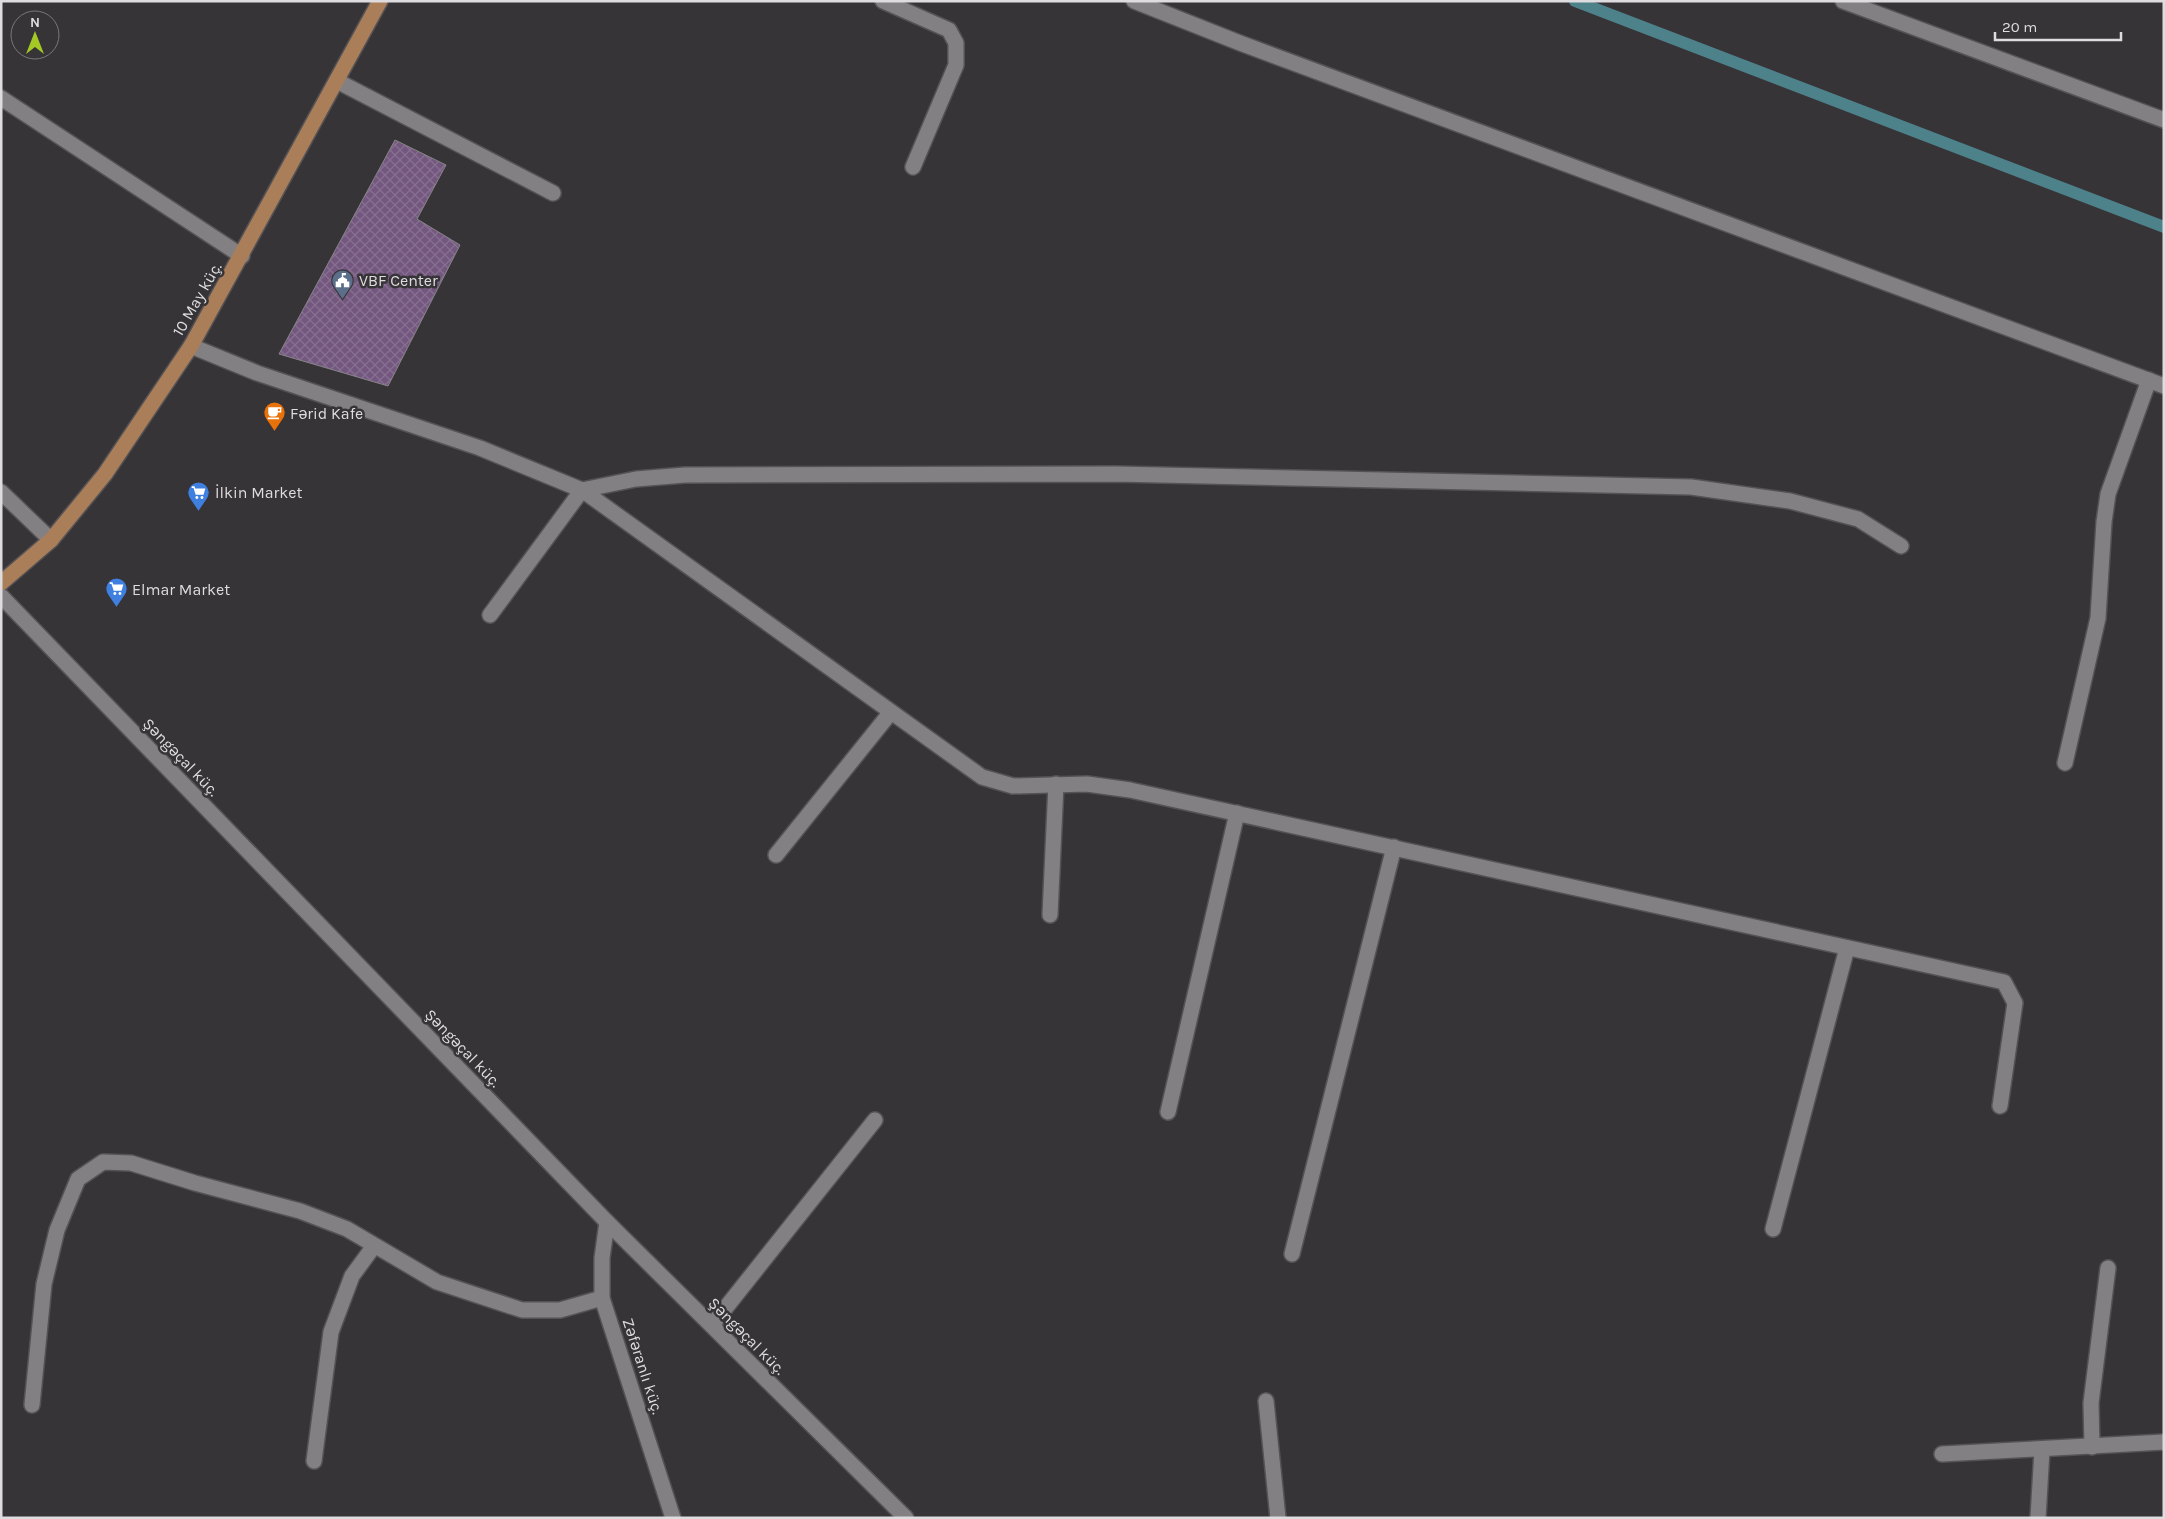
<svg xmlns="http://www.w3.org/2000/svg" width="2165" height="1519" font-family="Karla,sans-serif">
	<defs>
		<pattern id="building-cross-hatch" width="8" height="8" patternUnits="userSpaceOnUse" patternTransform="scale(1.25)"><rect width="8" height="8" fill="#73577e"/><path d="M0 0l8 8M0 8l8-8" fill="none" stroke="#866f90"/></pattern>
	</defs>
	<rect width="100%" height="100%" fill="#373438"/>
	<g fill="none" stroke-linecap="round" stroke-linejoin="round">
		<path stroke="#4e828b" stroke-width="12" d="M1575 1 2164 227"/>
	</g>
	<path fill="url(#building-cross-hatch)" stroke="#878489" d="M395 140 446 165 417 219 460 245 388 386 279 354Z"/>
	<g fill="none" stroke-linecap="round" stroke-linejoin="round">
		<defs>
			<g id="lane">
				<path d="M1 98 242 256"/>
				<path d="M712 1325 875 1120"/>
			</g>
			<g id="street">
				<path d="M883 1 949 30 956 43V65L913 167"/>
				<path d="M1134 1 1240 43 2164 386"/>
				<path d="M1843 1 2164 120"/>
				<path d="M337 81 553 193"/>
				<path d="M191 346 257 373 480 448 582 490 636 479 685 475 1116 474 1691 487 1790 501 1858 519 1901 546"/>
				<path d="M1 596 607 1222 906 1518"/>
				<path d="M490 615 582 490 982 777 1013 786 1087 784 1130 790 2004 982 2015 1003 2000 1106"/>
				<path d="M2065 763 2098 618 2104 522 2108 494 2149 380"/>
				<path d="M776 855 891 712"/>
				<path d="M1050 915 1056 784"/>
				<path d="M1168 1112 1237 813"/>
				<path d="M607 1222 602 1258V1298L673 1518"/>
				<path d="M1773 1229 1847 948"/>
				<path d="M1292 1254 1394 847"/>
				<path d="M1266 1401 1278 1518"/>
				<path d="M32 1405 44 1284 57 1230 78 1179 103 1162 131 1163 195 1183 300 1211 347 1229 437 1282 522 1310H560L602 1298"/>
				<path d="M2092 1447 2091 1403 2108 1268"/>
				<path d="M1942 1454 2164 1442"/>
				<path d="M314 1461 331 1332 352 1276 374 1246"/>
				<path d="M2038 1518 2042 1450"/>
			</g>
			<path id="secondary" d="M1 492 51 540"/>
			<path id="primary" d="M1 583 51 540 105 474 191 346 380 1"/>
		</defs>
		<use href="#lane" stroke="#545255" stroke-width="18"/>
		<use href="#street" stroke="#545255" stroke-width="18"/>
		<use href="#secondary" stroke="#545255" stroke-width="18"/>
		<use href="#primary" stroke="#545255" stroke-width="18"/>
		<use href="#lane" stroke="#838084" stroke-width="15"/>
		<use href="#street" stroke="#838084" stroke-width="15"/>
		<use href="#secondary" stroke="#838084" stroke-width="15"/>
		<use href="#primary" stroke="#aa7e58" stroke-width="15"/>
	</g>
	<defs>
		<symbol id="civic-pin" viewBox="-11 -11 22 30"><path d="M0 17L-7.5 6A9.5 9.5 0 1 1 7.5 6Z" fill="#5c6f8a" stroke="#373438"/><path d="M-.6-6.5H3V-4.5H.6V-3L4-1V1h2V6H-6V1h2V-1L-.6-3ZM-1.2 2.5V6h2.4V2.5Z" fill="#fff"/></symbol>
		<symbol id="cafe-pin" viewBox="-11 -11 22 30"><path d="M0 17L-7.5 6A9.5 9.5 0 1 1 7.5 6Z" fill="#e8710a" stroke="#373438"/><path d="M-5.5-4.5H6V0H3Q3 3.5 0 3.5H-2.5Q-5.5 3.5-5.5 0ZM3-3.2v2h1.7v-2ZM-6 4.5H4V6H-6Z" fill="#fff"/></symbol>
		<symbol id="supermarket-pin" viewBox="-11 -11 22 30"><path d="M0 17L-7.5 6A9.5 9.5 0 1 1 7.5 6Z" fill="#3f7fe0" stroke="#373438"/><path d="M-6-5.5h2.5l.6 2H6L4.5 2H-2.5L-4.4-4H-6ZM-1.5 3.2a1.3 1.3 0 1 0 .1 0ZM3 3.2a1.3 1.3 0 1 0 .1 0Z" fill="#fff"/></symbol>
	</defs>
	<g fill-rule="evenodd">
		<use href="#civic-pin" x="330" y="268" width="25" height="34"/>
		<use href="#cafe-pin" x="262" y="400" width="25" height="34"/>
		<use href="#supermarket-pin" x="186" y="480" width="25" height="34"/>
		<use href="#supermarket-pin" x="104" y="576" width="25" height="34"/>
	</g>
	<g text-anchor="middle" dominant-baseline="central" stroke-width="5" stroke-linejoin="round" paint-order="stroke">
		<g font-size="16" fill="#dedcdf" stroke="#373438" text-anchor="start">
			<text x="359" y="280">VBF Center</text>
			<text x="290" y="413">Fərid Kafe</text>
			<text x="215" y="492">İlkin Market</text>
			<text x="132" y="589">Elmar Market</text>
		</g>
		<g font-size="16" fill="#dedcdf" stroke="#373438">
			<text transform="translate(197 299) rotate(-60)">10 May küç.</text>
			<text transform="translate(181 757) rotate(46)">Şəngəçal küç.</text>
			<text transform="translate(463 1048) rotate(46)">Şəngəçal küç.</text>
			<text transform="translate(747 1336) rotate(45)">Şəngəçal küç.</text>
			<text transform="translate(643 1366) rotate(72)">Zəfəranlı küç.</text>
		</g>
	</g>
	<rect width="2165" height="1519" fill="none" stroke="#dedcdf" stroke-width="5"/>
	<g transform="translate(35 35)"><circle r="24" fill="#373438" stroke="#7a777b"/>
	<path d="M0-4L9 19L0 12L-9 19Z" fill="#a4c824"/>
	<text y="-8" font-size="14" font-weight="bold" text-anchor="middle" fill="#dedcdf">N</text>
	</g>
	<path d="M1995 32v8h126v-8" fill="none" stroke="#dedcdf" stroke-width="2.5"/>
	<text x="2002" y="32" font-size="15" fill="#dedcdf" stroke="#373438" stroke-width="4" paint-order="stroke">20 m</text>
</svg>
